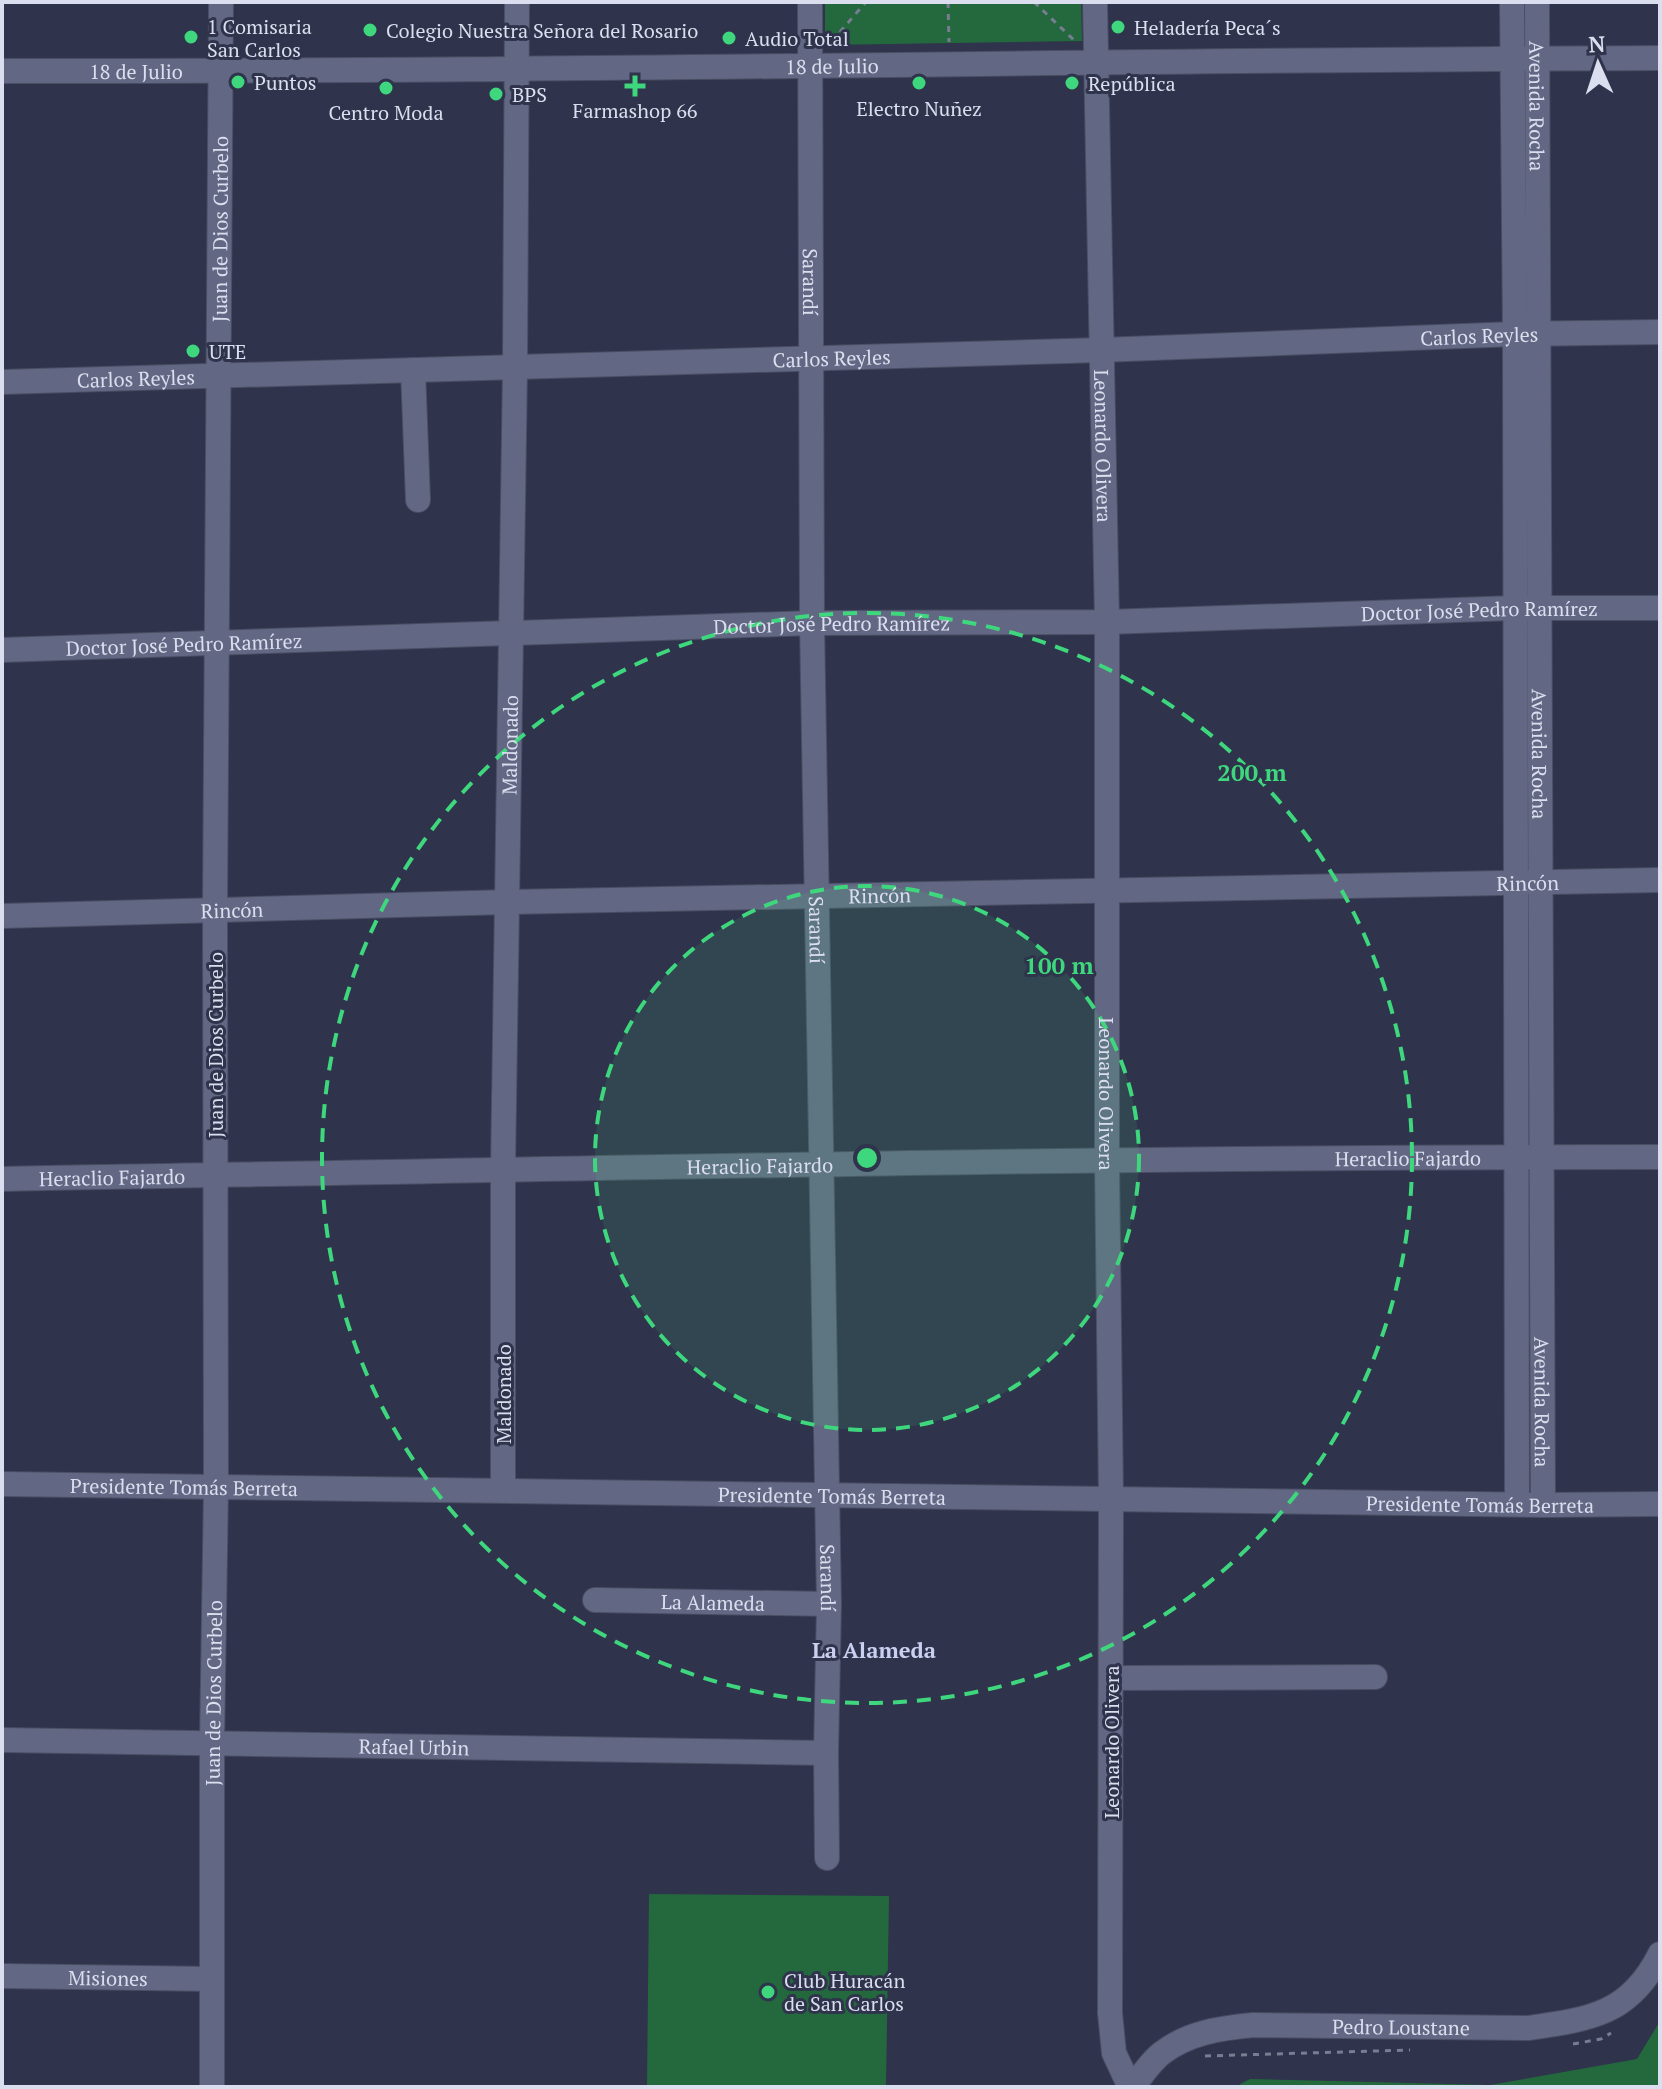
<svg xmlns="http://www.w3.org/2000/svg" width="1662" height="2089" font-family="'PT Serif',serif">
	<rect width="100%" height="100%" fill="#2f334c"/>
	<g fill="#23693d">
		<path d="M825 2H1081L1082 41 825 45Z"/>
		<path d="M649 1894 889 1896 886 2087H647Z"/>
		<path d="M1660 2021V2087H1235L1250 2079 1490 2085 1637 2059Z"/>
	</g>
	<g fill="none" stroke-linecap="round" stroke-linejoin="round">
		<defs>
			<g id="minor">
				<path id="s1" d="M810 2 812 623 829 1604 826 1753 827 1858"/>
				<path id="s2" d="M1095 2 1107 622V1161L1111 1498 1110 2013 1114 2053 1130 2087"/>
				<path d="M1512 2 1515 334 1517 1504"/>
				<path id="s3" d="M1537 2 1543 1505"/>
				<path id="s4" d="M2 71C555 72 1107 60 1660 58"/>
				<path d="M413 370 418 500"/>
				<path id="s5" d="M2 382 1101 350 1515 334 1660 332"/>
				<path id="s6" d="M2 650 812 623 1107 622 1514 608H1660"/>
				<path id="s7" d="M2 916 508 902 1660 880"/>
				<path id="s8" d="M2 1179C555 1169 1107 1157 1660 1157"/>
				<path id="s9" d="M2 1484 1543 1505 1660 1504"/>
				<path id="s10" d="M503 1489V1169L515 368 517 2"/>
				<path id="s11" d="M595 1600 829 1604"/>
				<path d="M1111 1678 1375 1677"/>
				<path id="s12" d="M2 1740 826 1753"/>
				<path id="s13" d="M2 1976 212 1979"/>
				<path id="s14" d="M212 2087V1743L216 1487 215 908 221 2"/>
				<path id="s15" d="M1132 2087C1142 2076 1151 2061 1162 2053 1188 2033 1220 2028 1253 2025L1529 2028C1591 2019 1630 2014 1660 1954"/>
			</g>
		</defs>
		<use href="#minor" stroke="#4a4e63" stroke-width="26"/>
		<g stroke="#797d92" stroke-width="3" stroke-dasharray="6 6" stroke-linecap="butt">
			<path d="M948 2 949 42"/>
			<path d="M1034 2 1075 41"/>
			<path d="M832 41 866 2"/>
			<path d="M1573 2044 1601 2039 1611 2033"/>
			<path d="M1205 2056 1410 2050"/>
		</g>
		<use href="#minor" stroke="#626883" stroke-width="24"/>
	</g>
	<circle cx="867" cy="1158" r="272" fill="#3fd77d" fill-opacity=".12"/>
	<g fill="none" stroke="#3fd77d" stroke-width="4" stroke-dasharray="14 10">
		<circle cx="867" cy="1158" r="272"/>
		<circle cx="867" cy="1158" r="545"/>
	</g>
	<g fill="#3fd77d" stroke="#2f334c" stroke-width="3">
		<circle cx="1118" cy="27" r="8"/>
		<circle cx="370" cy="30" r="8"/>
		<circle cx="191" cy="37" r="8"/>
		<circle cx="729" cy="38" r="8"/>
		<circle cx="238" cy="82" r="8"/>
		<circle cx="919" cy="83" r="8"/>
		<circle cx="1072" cy="83" r="8"/>
		<path d="M631 74h8v8h8v8h-8v8h-8v-8h-8v-8h8z"/>
		<circle cx="386" cy="88" r="8"/>
		<circle cx="496" cy="94" r="8"/>
		<circle cx="193" cy="351" r="8"/>
		<circle cx="768" cy="1992" r="8"/>
	</g>
	<g text-anchor="middle" dominant-baseline="central" stroke-width="6" stroke-linejoin="round" paint-order="stroke">
		<g font-size="20" fill="#dadeee" stroke="#2f334c" text-anchor="start">
			<text x="207" y="26">1 Comisaria<tspan x="207" dy="23">San Carlos</tspan></text>
			<text x="1134" y="27">Heladería Peca´s</text>
			<text x="386" y="30">Colegio Nuestra Señora del Rosario</text>
			<text x="745" y="38">Audio Total</text>
			<text x="254" y="82">Puntos</text>
			<text x="1088" y="83">República</text>
			<text x="512" y="94">BPS</text>
			<text x="919" y="108" text-anchor="middle">Electro Nuñez</text>
			<text x="635" y="110" text-anchor="middle">Farmashop 66</text>
			<text x="386" y="112" text-anchor="middle">Centro Moda</text>
			<text x="209" y="351">UTE</text>
			<text x="784" y="1980">Club Huracán<tspan x="784" dy="23">de San Carlos</tspan></text>
		</g>
		<g font-size="20" fill="#dadeee" stroke="#2f334c">
			<text stroke="none"><textPath href="#s4" startOffset="830">18 de Julio</textPath></text>
			<text stroke="none"><textPath href="#s4" startOffset="134">18 de Julio</textPath></text>
			<text stroke="none"><textPath href="#s3" startOffset="104">Avenida Rocha</textPath></text>
			<text stroke="none"><textPath href="#s14" startOffset="1858">Juan de Dios Curbelo</textPath></text>
			<text stroke="none"><textPath href="#s1" startOffset="280">Sarandí</textPath></text>
			<text stroke="none"><textPath href="#s5" startOffset="1478">Carlos Reyles</textPath></text>
			<text stroke="none"><textPath href="#s5" startOffset="830">Carlos Reyles</textPath></text>
			<text stroke="none"><textPath href="#s5" startOffset="134">Carlos Reyles</textPath></text>
			<text stroke="none"><textPath href="#s2" startOffset="444">Leonardo Olivera</textPath></text>
			<text stroke="none"><textPath href="#s6" startOffset="1478">Doctor José Pedro Ramírez</textPath></text>
			<text stroke="none"><textPath href="#s6" startOffset="830">Doctor José Pedro Ramírez</textPath></text>
			<text stroke="none"><textPath href="#s6" startOffset="182">Doctor José Pedro Ramírez</textPath></text>
			<text stroke="none"><textPath href="#s10" startOffset="744">Maldonado</textPath></text>
			<text stroke="none"><textPath href="#s3" startOffset="752">Avenida Rocha</textPath></text>
			<text stroke="none"><textPath href="#s7" startOffset="1526">Rincón</textPath></text>
			<text stroke="none"><textPath href="#s7" startOffset="878">Rincón</textPath></text>
			<text stroke="none"><textPath href="#s7" startOffset="230">Rincón</textPath></text>
			<text stroke="none"><textPath href="#s1" startOffset="928">Sarandí</textPath></text>
			<text transform="translate(215 1045) rotate(-90)">Juan de Dios Curbelo</text>
			<text stroke="none"><textPath href="#s2" startOffset="1092">Leonardo Olivera</textPath></text>
			<text stroke="none"><textPath href="#s8" startOffset="1406">Heraclio Fajardo</textPath></text>
			<text stroke="none"><textPath href="#s8" startOffset="758">Heraclio Fajardo</textPath></text>
			<text stroke="none"><textPath href="#s8" startOffset="110">Heraclio Fajardo</textPath></text>
			<text transform="translate(503 1394) rotate(-90)">Maldonado</text>
			<text stroke="none"><textPath href="#s3" startOffset="1400">Avenida Rocha</textPath></text>
			<text stroke="none"><textPath href="#s9" startOffset="182">Presidente Tomás Berreta</textPath></text>
			<text stroke="none"><textPath href="#s9" startOffset="830">Presidente Tomás Berreta</textPath></text>
			<text stroke="none"><textPath href="#s9" startOffset="1478">Presidente Tomás Berreta</textPath></text>
			<text stroke="none"><textPath href="#s1" startOffset="1576">Sarandí</textPath></text>
			<text stroke="none"><textPath href="#s11" startOffset="118">La Alameda</textPath></text>
			<text stroke="none"><textPath href="#s14" startOffset="394">Juan de Dios Curbelo</textPath></text>
			<text transform="translate(1111 1742) rotate(-90)">Leonardo Olivera</text>
			<text stroke="none"><textPath href="#s12" startOffset="412">Rafael Urbin</textPath></text>
			<text stroke="none"><textPath href="#s13" startOffset="106">Misiones</textPath></text>
			<text stroke="none"><textPath href="#s15" startOffset="290">Pedro Loustane</textPath></text>
		</g>
		<g font-size="22" font-weight="bold" fill="#cad0f0" stroke="#2f334c">
			<text x="874" y="1649">La Alameda</text>
		</g>
	</g>
	<circle cx="867" cy="1158" r="12" fill="#3fd77d" stroke="#2f334c" stroke-width="4"/>
	<g font-size="24" text-anchor="middle" font-weight="bold" fill="#3fd77d" stroke="#2f334c" stroke-width="6" stroke-linejoin="round" paint-order="stroke">
		<text x="1252" y="781">200 m</text>
		<text x="1059" y="974">100 m</text>
	</g>
	<rect width="1662" height="2089" fill="none" stroke="#dadeee" stroke-width="8"/>
	<g transform="translate(1598 64) rotate(357)" stroke="#2f334c" stroke-width="6" paint-order="stroke">
	<path d="M0-6L14 30L0 20L-14 30Z" fill="#dadeee"/>
	<text y="-12" font-size="22" font-weight="bold" text-anchor="middle" fill="#dadeee">N</text>
	</g>
</svg>
